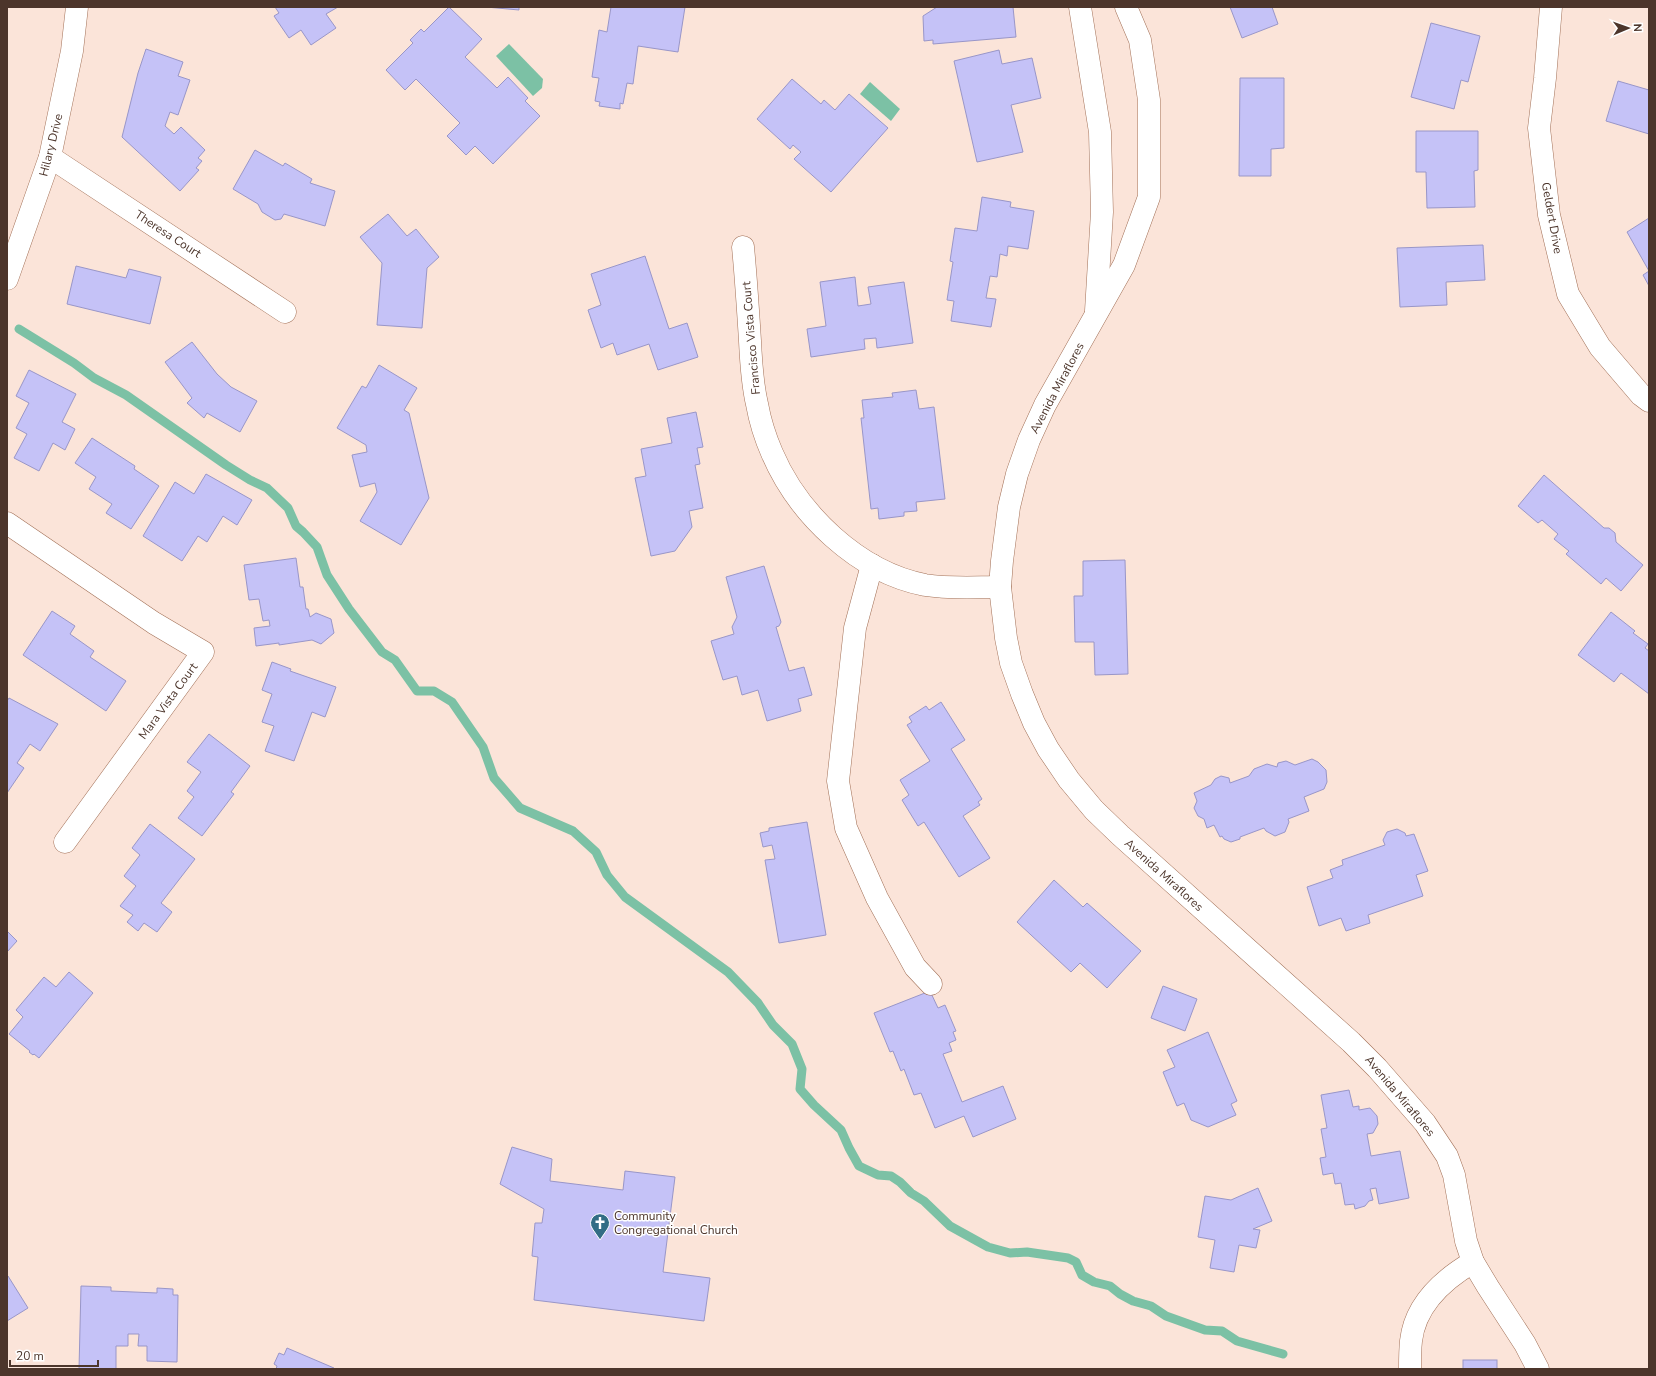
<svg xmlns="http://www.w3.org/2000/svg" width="1656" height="1376" font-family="'Nunito Sans',sans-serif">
	<rect width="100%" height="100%" fill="#fbe4d9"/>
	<g fill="#7cc1a5">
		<path d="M509 44 543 79 542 88 533 96 496 56Z"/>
		<path d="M870 82 900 109 891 121 860 94Z"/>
	</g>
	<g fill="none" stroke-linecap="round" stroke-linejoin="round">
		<path stroke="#7cc1a5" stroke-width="9" d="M19 329 74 363 94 378 126 395 226 465 250 480 267 488 288 508 296 526 303 532 317 547 327 575 349 609 382 652 395 660 417 691H434L452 702 483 747 494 778 520 808 573 831 596 852 607 875 625 897 728 972 758 1003 773 1025 792 1044 802 1069 800 1089 814 1105 841 1130 849 1148 859 1166 878 1175 891 1176 900 1182 911 1193 924 1201 950 1226 988 1247 1010 1253 1027 1252 1068 1258 1076 1262 1082 1275 1094 1282 1110 1286 1120 1294 1133 1301 1151 1306 1166 1316 1205 1330 1222 1331 1237 1341 1283 1354"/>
	</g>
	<g fill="#c5c2f7" stroke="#9996c8">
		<path d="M275 7H338L326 14 336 28 311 45 301 30 289 38 274 16 279 13Z"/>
		<path d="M449 7 482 39 465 57 497 88 508 77 528 98 525 101 540 116 493 164 475 146 466 155 447 136 460 123 416 79 405 90 386 70 413 43 410 40 421 29 424 32Z"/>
		<path d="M486 7H519V10Z"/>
		<path d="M611 7H685L678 52 638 46 633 84 627 83 623 104 620 103V109L599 106 600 102 595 101 599 78 592 77 599 30 607 32Z"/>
		<path d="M937 7H1013L1016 37 933 44V40L924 41 923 16Z"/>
		<path d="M1230 7H1272L1278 24 1242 38Z"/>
		<path d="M1431 23 1480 36 1468 82 1461 80 1454 109 1411 97Z"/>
		<path d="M146 49 183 62 178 76 190 80 178 115 170 112 165 126 174 134 181 127 205 150 198 158 202 161 196 168 199 170 180 191 122 137 138 73Z"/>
		<path d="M999 50 1002 64 1032 58 1041 98 1011 105 1023 152 977 162 954 61Z"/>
		<path d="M1240 78H1284V148L1271 149V176H1239Z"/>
		<path d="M792 79 821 104 824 100 835 110 849 94 888 128 831 192 794 159 801 152 793 145 790 149 757 119Z"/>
		<path d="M1618 81 1649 90V134L1606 121Z"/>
		<path d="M1416 131H1478V170L1474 171 1475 207 1427 208 1426 172H1416Z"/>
		<path d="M255 150 283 166 285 163 312 179 310 183 335 191 325 226 284 214 281 219 275 220 262 212 258 204 233 189Z"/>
		<path d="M982 197 1011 202 1010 207 1034 211 1028 249 1008 246 1007 256 1000 254 997 277 990 276 986 298 996 299 991 327 951 321 954 301 947 300 953 262 950 261 955 228 977 231Z"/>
		<path d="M388 214 407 236 416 229 439 257 427 268 422 328 377 325 382 263 360 237Z"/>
		<path d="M1649 218V271L1627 232Z"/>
		<path d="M1483 245 1485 280 1446 282 1447 305 1400 307 1397 248Z"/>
		<path d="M645 256 669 329 687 323 698 357 658 370 649 344 617 355 613 343 601 348 588 310 601 305 591 274Z"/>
		<path d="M76 266 126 278 129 269 161 277 150 324 67 304Z"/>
		<path d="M1649 271V286L1643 275Z"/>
		<path d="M855 277 858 306 871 304 868 287 904 282 913 343 877 348 876 338 864 339 865 349 811 357 807 329 826 326 820 282Z"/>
		<path d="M192 342 217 374 231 387 257 401 240 432 207 413 204 418 187 403 192 398 165 362Z"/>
		<path d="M379 365 417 388 404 410 409 413 429 498 401 545 360 521 377 492 375 483 360 487 352 455 367 452 366 445 337 428 362 386 366 388Z"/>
		<path d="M29 370 76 394 62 422 75 429 65 450 53 443 39 471 14 458 27 434 16 428 29 403 16 396Z"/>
		<path d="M916 390 919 409 934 407 945 499 916 502 917 511 904 512V516L879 519 878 508 871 509 861 418H864L862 400 893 397 892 393Z"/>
		<path d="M696 412 703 447 697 448 700 464 695 465 703 508 689 511 692 527 675 551 651 556 635 478 646 476 641 449 672 443 667 418Z"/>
		<path d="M92 438 135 466 134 469 159 486 131 529 106 513 112 504 89 489 96 477 75 463Z"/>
		<path d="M206 474 252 500 237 525 223 516 207 542 198 536 182 561 143 536 175 482 194 494Z"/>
		<path d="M1544 475 1604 528H1609L1615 533 1616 542 1643 565 1621 591 1606 578 1601 584 1566 554 1569 551 1554 539 1558 534 1542 520 1538 523 1518 506Z"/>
		<path d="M296 558 300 587H303L306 609H308L310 617 316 613 331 619 334 633 321 644 312 640 279 645V643L256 646 254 628 270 626 269 620 263 621 259 599 249 600 244 565Z"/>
		<path d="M1125 560 1128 674 1095 675 1094 642H1075L1074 596H1083V561Z"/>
		<path d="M764 566 781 622 779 626 776 627 789 671 804 667 812 695 798 699 801 711 767 721 758 690 742 695 737 676 723 680 711 641 734 634 732 627 737 617 726 577Z"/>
		<path d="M52 611 75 626 70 634 94 651 90 657 126 681 106 711 23 655Z"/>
		<path d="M1611 612 1635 631 1633 633 1648 644 1645 648 1649 651V694L1621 673 1614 682 1578 655Z"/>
		<path d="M272 662 291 669 290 671 336 687 325 717 312 712 294 761 265 751 274 726 262 722 272 694 262 690Z"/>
		<path d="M9 698 58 724 40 751 30 744 17 763 24 768 7 793V701Z"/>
		<path d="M941 702 965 740 951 749 982 799 978 802 980 805 963 816 990 858 959 877 924 822 918 826 902 800 909 795 900 780 930 761 907 725 912 722 909 717 926 706 929 710Z"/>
		<path d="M209 734 250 766 231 792 234 794 202 836 178 818 194 797 187 791 201 772 187 762Z"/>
		<path d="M1312 759 1318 762 1326 770 1327 782 1324 789 1304 797 1309 811 1288 819 1289 822 1285 832 1275 836 1266 831 1264 828 1240 837V839L1231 842 1224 839 1222 836 1220 837 1214 825 1207 828 1204 819 1198 816 1194 808 1197 801 1194 793 1211 785 1215 779 1221 776 1229 778 1230 783 1249 776 1254 769 1267 764 1277 767 1278 763 1286 761 1295 765Z"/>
		<path d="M807 822 826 935 779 943 765 860 775 859 772 845 763 847 760 833 769 831V828Z"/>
		<path d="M150 824 195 859 161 903 172 912 157 932 144 923 138 931 127 922 133 915 120 906 136 886 124 876 140 855 132 848Z"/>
		<path d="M1397 829 1405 833 1406 836 1414 834 1428 871 1416 875 1423 896 1368 915 1370 923 1346 931 1341 918 1319 926 1307 887 1333 878 1330 870 1343 865 1342 860 1385 845 1383 840 1387 832Z"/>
		<path d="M1054 880 1083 907 1087 903 1141 951 1107 988 1080 963 1071 972 1017 922Z"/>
		<path d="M7 931 17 941 7 952Z"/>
		<path d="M69 972 93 993 39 1058 34 1054 33 1055 29 1052 30 1051 9 1034 23 1017 16 1010 44 977 56 987Z"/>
		<path d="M1163 986 1197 999 1185 1031 1151 1018Z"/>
		<path d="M930 991 938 1008 945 1005 956 1031 953 1032 956 1040 949 1043 952 1051 943 1054 962 1102 1003 1086 1016 1119 973 1137 964 1116 935 1128 921 1093 914 1095 904 1069 901 1071 893 1051 890 1052 874 1013Z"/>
		<path d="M1208 1032 1237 1101 1231 1104 1236 1115 1208 1127 1191 1120 1184 1103 1177 1106 1163 1072 1175 1067 1167 1050Z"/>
		<path d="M1349 1090 1353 1107 1359 1106V1110L1370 1108 1377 1116 1378 1124 1373 1133 1367 1134 1371 1156 1400 1151 1409 1198 1379 1204 1376 1188 1370 1189 1373 1200 1369 1201 1365 1206 1355 1209 1354 1204 1345 1205 1341 1183 1335 1184 1333 1173 1323 1175 1320 1158 1326 1157 1321 1129 1327 1128 1321 1095Z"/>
		<path d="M512 1147 552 1159 550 1181 623 1190 625 1171 675 1177 663 1272 710 1278 704 1321 534 1300 538 1257 532 1256 535 1223H542L544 1209 500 1184Z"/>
		<path d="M1258 1188 1272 1221 1253 1229 1260 1230 1256 1248 1239 1245 1234 1272 1210 1268 1215 1240 1198 1237 1205 1196 1231 1200Z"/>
		<path d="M8 1276 28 1308 7 1321V1277Z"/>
		<path d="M81 1286 111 1287V1291L157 1293V1288L173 1289V1295H178L177 1362 147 1361V1346H138L139 1334H128V1346H116V1369H79Z"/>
		<path d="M287 1348 334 1368V1369H276L277 1366 274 1364 279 1353 284 1355Z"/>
		<rect x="1463" y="1360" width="34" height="9"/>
	</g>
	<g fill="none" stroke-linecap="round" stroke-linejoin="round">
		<defs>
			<g id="minor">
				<path d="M1080 7 1100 132 1102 212 1096 311"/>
				<path d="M1126 7 1140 40 1149 100V197L1124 265 1045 405 1029 440 1017 474 1009 507 1002 561 1000 587 1006 638 1011 663 1022 694 1034 723 1048 749 1069 780 1094 810 1120 835 1351 1042 1377 1068 1425 1123 1447 1156 1454 1175 1466 1241 1473 1262 1488 1287 1525 1344 1538 1369"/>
				<path d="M1551 7 1545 78 1539 128 1549 215 1568 294 1600 347 1641 395 1649 401"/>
				<path d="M50 157 285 312"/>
				<path d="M743 247C746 278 748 309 750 341 751 362 752 383 757 404 760 421 765 437 772 453 798 514 858 572 925 585 949 589 976 587 1000 587"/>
				<path d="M7 279 50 157 72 51 77 7"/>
				<path d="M7 523 154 623 203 652 65 842"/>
				<path d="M872 565 855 628 838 781 846 828 877 898 915 967 931 984"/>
				<path d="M1410 1369C1410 1360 1410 1350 1411 1341 1415 1305 1444 1279 1473 1262"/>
			</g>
		</defs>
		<use href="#minor" stroke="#a27057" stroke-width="23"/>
		<use href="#minor" stroke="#fff" stroke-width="22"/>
	</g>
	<defs>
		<symbol id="church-pin" viewBox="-11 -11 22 30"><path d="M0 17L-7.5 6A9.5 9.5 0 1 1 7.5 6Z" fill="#326d85" stroke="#fff"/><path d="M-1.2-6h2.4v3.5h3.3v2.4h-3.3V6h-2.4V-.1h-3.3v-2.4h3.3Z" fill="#fff"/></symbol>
	</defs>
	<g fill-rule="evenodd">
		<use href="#church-pin" x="589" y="1212" width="22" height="30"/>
	</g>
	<g text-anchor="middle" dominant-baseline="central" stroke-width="3" stroke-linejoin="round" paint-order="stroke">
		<g font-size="12" fill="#4c352b" stroke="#fff">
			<text transform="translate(51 145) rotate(-76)">Hilary Drive</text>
			<text transform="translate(1552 218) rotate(80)">Geldert Drive</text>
			<text transform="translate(168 234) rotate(33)">Theresa Court</text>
			<text transform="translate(751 338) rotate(-95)">Francisco Vista Court</text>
			<text transform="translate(1057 388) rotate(-62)">Avenida Miraflores</text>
			<text transform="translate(168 701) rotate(-54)">Mara Vista Court</text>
			<text transform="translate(1164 875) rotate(42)">Avenida Miraflores</text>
			<text transform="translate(1400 1096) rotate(50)">Avenida Miraflores</text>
		</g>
		<g font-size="12" fill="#4c352b" stroke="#fff" text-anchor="start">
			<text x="614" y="1216">Community<tspan x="614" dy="14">Congregational Church</tspan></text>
		</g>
	</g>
	<rect width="1656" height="1376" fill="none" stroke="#4c352b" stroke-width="16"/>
	<g transform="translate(1628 28) rotate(88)" stroke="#ffffff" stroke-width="3" paint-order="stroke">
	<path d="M0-3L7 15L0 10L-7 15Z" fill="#4c352b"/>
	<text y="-6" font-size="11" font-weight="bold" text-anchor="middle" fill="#4c352b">N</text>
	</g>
	<path d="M10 1360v6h88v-6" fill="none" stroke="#4c352b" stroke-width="2"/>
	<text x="16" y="1360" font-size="12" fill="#4c352b" stroke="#ffffff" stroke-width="3" paint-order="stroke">20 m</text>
</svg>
